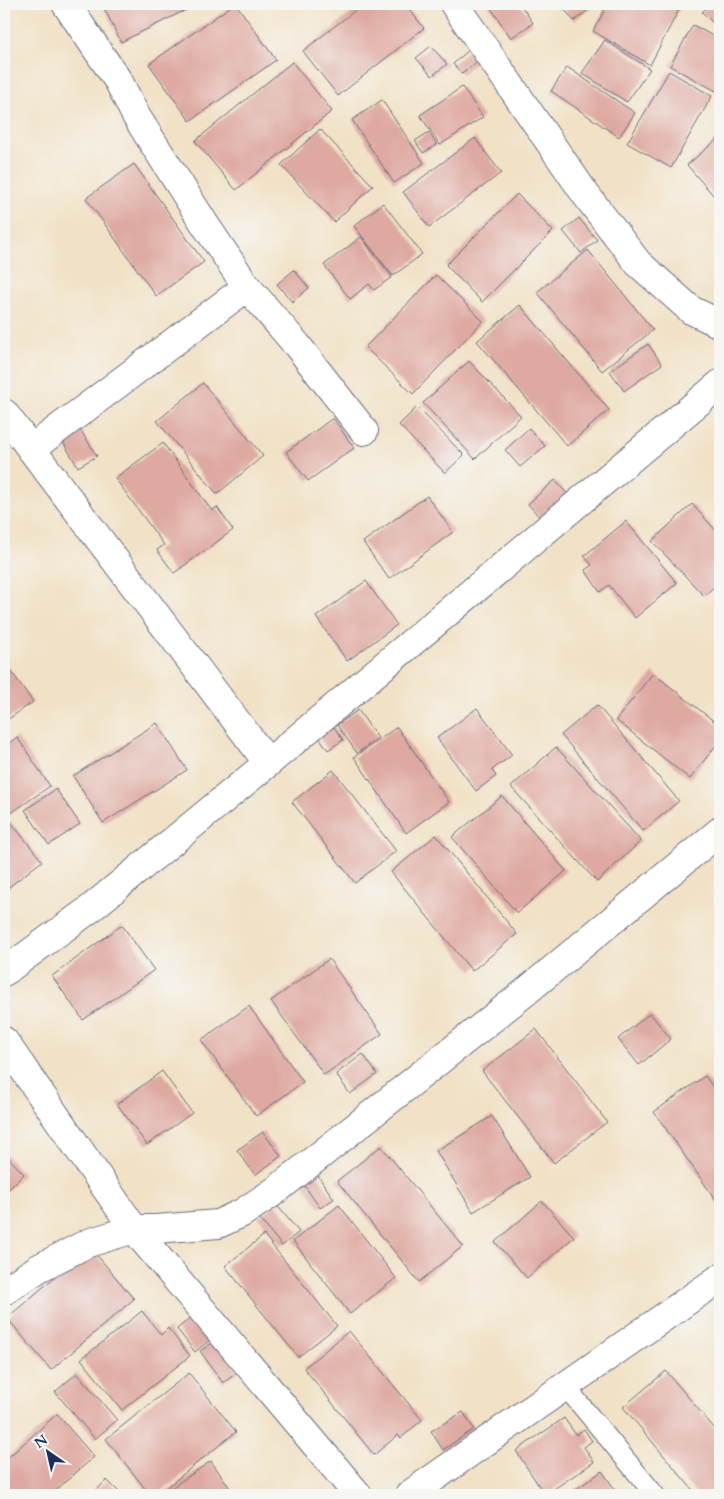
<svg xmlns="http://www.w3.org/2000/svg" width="724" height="1499" font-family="Cardo,serif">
	<rect width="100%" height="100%" fill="#f6f6f2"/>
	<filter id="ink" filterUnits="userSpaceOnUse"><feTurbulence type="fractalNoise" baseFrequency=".02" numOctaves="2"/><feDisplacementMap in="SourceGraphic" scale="10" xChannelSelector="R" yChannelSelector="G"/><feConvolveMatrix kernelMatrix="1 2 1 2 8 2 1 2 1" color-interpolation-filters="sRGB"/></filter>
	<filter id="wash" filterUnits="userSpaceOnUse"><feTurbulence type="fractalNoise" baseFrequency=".0096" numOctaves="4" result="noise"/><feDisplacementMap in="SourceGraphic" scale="20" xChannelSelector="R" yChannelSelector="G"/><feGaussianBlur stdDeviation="1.12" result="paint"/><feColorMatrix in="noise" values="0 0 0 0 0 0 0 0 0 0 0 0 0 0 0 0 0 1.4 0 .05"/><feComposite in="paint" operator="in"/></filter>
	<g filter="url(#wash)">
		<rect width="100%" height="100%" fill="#f1e1c5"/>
		<g id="blocks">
			<g fill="#dea9a0">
				<path d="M102 4H198L121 42Z"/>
				<path d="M234 4H236L276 60 190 121 149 64Z"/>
				<path d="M363 4H405L424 28 338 96 303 51Z"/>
				<path d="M488 4H520L533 23 511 38Z"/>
				<path d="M560 4H596L574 21Z"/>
				<path d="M608 4H682L650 65 593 31Z"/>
				<path d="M710 4H720V30L702 12Z"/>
				<path d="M693 25 720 40V84L716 91 670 66Z"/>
				<path d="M605 40 650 69 627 102 582 73Z"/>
				<path d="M431 46 447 64 432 76 416 58Z"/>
				<path d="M470 49 479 60 462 74 453 64Z"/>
				<path d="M292 62 332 111 236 190 195 141Z"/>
				<path d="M567 67 635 113 619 137 551 91Z"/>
				<path d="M669 71 712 96 671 168 627 143Z"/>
				<path d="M462 87 483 117 440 145 420 115Z"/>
				<path d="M382 100 424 163 394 183 352 120Z"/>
				<path d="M320 129 373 186 334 222 281 165Z"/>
				<path d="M429 132 437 145 423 153 415 141Z"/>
				<path d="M720 137V203L687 165Z"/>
				<path d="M475 138 501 173 429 227 403 192Z"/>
				<path d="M134 164 204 262 156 296 86 198Z"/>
				<path d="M517 194 553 231 482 302 446 265Z"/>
				<path d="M383 203 422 254 393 276 354 226Z"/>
				<path d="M579 218 597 240 581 253 563 231Z"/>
				<path d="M361 237 392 277 374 290 369 284 350 299 324 265Z"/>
				<path d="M588 250 653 330 602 371 537 292Z"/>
				<path d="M294 270 309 288 292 302 277 284Z"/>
				<path d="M436 275 483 321 413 394 365 347Z"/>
				<path d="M520 305 609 410 567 446 477 341Z"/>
				<path d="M648 344 662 364 624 391 610 371Z"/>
				<path d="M469 361 521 416 475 459 423 403Z"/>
				<path d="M203 383 263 456 217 494 157 421Z"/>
				<path d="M417 407 464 455 445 473 399 425Z"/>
				<path d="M333 418 354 448 308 481 286 452Z"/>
				<path d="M78 426 97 456 78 467 60 437Z"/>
				<path d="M529 428 545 446 520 467 505 450Z"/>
				<path d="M163 443 212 511 217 507 233 530 174 573 157 550 164 545 115 478Z"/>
				<path d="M555 480 570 497 543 521 528 504Z"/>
				<path d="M427 496 453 532 389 579 363 542Z"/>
				<path d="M692 504 720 535V581L704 596 652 541Z"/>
				<path d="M626 521 677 583 635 618 609 585 600 592 585 570 592 565 584 556Z"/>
				<path d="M366 581 397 625 347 661 316 617Z"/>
				<path d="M4 661 33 702 4 722Z"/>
				<path d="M653 673 720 726V740L690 779 616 720Z"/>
				<path d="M597 705 679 801 643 831 561 735Z"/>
				<path d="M477 708 512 755 492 770 496 776 476 791 437 738Z"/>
				<path d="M358 710 378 738 357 753 337 725Z"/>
				<path d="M157 723 187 770 103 823 73 776Z"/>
				<path d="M334 727 343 740 328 750 319 737Z"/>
				<path d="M397 727 449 802 406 833 354 757Z"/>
				<path d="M17 737 50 786 4 818V747Z"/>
				<path d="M556 747 641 841 597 882 511 787Z"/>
				<path d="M333 770 396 851 355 883 292 802Z"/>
				<path d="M56 789 80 824 49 845 25 810Z"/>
				<path d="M502 796 566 871 517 913 452 837Z"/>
				<path d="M10 821 42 861 4 891V826Z"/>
				<path d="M436 835 517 934 472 971 391 872Z"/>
				<path d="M122 925 154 970 83 1020 52 976Z"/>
				<path d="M329 959 382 1034 324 1075 271 1001Z"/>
				<path d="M249 1006 303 1082 256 1116 201 1040Z"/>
				<path d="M650 1013 671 1039 639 1065 618 1039Z"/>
				<path d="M536 1029 607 1122 554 1163 482 1071Z"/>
				<path d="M363 1054 377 1074 350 1094 336 1074Z"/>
				<path d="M162 1071 192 1113 147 1145 117 1104Z"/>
				<path d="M705 1076 720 1097V1206L654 1112Z"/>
				<path d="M492 1116 530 1177 473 1212 436 1151Z"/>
				<path d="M263 1132 281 1156 255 1175 237 1150Z"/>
				<path d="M381 1146 463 1246 419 1282 337 1181Z"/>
				<path d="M4 1153 24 1174 4 1194Z"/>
				<path d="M316 1173 334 1199 320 1208 302 1182Z"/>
				<path d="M542 1201 574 1237 527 1278 495 1242Z"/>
				<path d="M276 1204 299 1232 282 1246 259 1218Z"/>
				<path d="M339 1205 396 1278 350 1314 293 1241Z"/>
				<path d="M264 1235 337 1326 298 1357 225 1266Z"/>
				<path d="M90 1247 134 1299 51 1370 7 1318Z"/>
				<path d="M142 1311 161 1335 168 1328 190 1356 122 1410 81 1359Z"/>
				<path d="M196 1313 215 1336 195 1352 177 1329Z"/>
				<path d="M349 1331 422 1420 401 1438 398 1435 374 1455 304 1368Z"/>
				<path d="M216 1340 238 1372 223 1383 200 1351Z"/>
				<path d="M666 1371 720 1435V1495H697L623 1407Z"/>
				<path d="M77 1373 117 1420 95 1439 55 1392Z"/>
				<path d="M189 1373 236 1432 157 1495H150L106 1439Z"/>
				<path d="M463 1412 474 1429 443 1450 431 1431Z"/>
				<path d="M57 1414 94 1457 50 1495H4V1461Z"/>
				<path d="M564 1418 576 1435 584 1429 592 1441 584 1447 594 1462 545 1495 516 1451Z"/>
				<path d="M211 1461 232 1491 226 1495H161Z"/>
				<path d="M602 1471 619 1495H568Z"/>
				<path d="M107 1480 122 1495H91Z"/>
			</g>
		</g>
	</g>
	<g filter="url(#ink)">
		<use href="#blocks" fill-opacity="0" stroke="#666d82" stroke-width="1"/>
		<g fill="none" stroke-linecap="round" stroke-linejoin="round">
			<defs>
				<path id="lane" d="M565 1386 655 1495"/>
				<g id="street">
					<path d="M66 4 119 82 136 116 204 223 247 287 297 345 364 431"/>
					<path d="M454 4 586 195 638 263 691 310 720 324"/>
					<path d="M4 413 268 763"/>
					<path d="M31 449 247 287"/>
					<path d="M4 972 90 909 268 763 720 384"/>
					<path d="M4 1041 134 1229 358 1495"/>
					<path d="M4 1291 39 1268 88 1243 134 1229H156L218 1224 242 1213 275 1191 523 994 720 831"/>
					<path d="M409 1495 720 1278"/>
				</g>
			</defs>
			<use href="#lane" stroke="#666d82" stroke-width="21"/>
			<use href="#street" stroke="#666d82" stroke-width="30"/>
			<use href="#lane" stroke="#fff" stroke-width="19"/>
			<use href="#street" stroke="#fff" stroke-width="28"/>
		</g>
	</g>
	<rect width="724" height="1499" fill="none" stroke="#f6f6f2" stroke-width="20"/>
	<g transform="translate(48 1452) rotate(326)" stroke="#f6f6f2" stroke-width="4" paint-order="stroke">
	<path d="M0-4L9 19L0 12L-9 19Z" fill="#1b2f5e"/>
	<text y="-8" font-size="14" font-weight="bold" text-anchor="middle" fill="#1b2f5e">N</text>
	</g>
</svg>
